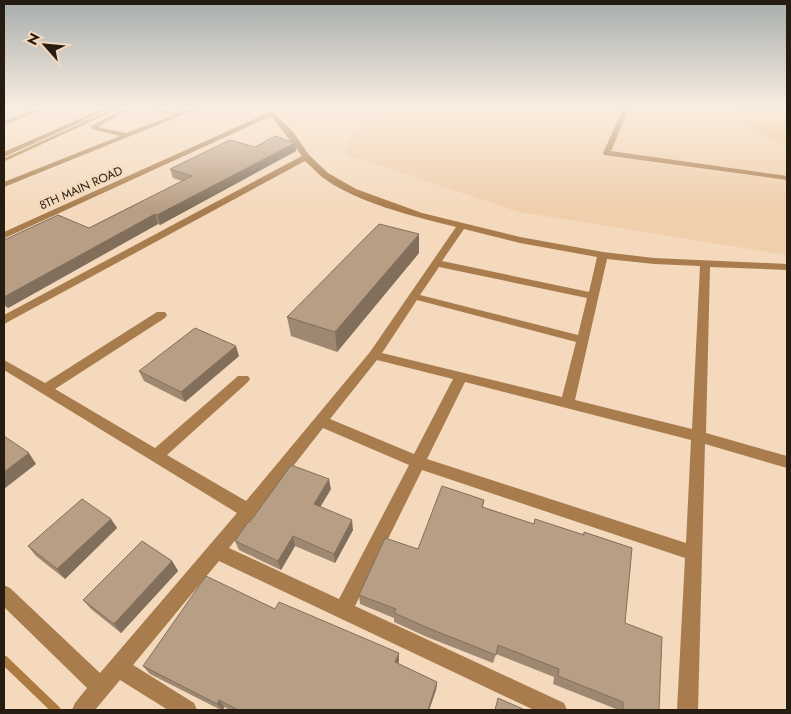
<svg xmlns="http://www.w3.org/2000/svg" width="791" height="714" font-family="Jost,sans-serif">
	<rect width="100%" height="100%" fill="#f4d9bd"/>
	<path fill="#f0cfad" d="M384 109H787V255L519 212 346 155 349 137Z"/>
	<path fill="#f1bf8a" d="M740 109H787V146C773 140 739 127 740 109Z"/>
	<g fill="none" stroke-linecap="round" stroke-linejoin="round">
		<path stroke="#ad7a3f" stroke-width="3" d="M4 160 115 109"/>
		<path stroke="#ad7a3f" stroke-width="9" d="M4 660 56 710"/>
		<g fill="#a87c4d" fill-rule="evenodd">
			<path d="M35 109H43L4 125V121Z"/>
			<path d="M102 109H109L4 157V152Z"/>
			<path d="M123 109H130L98 127 126 133 172 116 151 110 150 109 178 113 189 109H197L4 187V182L120 136 92 129 91 126Z"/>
			<path d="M623 109H629L611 151 787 176V180L604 155 603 153Z"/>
			<path d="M272 111 294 133 309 155 328 173 356 189 422 213 520 237 603 252 654 258 787 264V270L710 267 706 433 787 456V468L705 444 698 710H677L685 558 422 470 355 606 564 703 567 710H534L219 561 133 665 194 703 197 710H168L120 680 95 710H72L75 703 87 688 4 607V585L10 588 100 673 237 513 4 370V360L45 383 157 312H165L167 315 165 318 55 389 155 448 238 376H248L250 379 248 382 167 455 246 501 370 352 456 227C415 217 355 202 322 177 316 172 311 166 305 161L4 324V315L302 156 271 116 7 237 4 238V232ZM464 229 520 243 597 257 589 292 442 261ZM607 259 654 264 700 266 692 429 575 400ZM439 267 587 298 578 335 420 295ZM417 300 576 342 562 397 382 353ZM377 360 453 379 414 454 330 419ZM465 382 691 440 686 543 427 459ZM323 428 409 465 339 599 229 548Z"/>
		</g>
	</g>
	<g fill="#9e8872">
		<path d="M295 143 296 151 160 225 158 224 8 308 4 306V240L89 228 182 181 173 178 170 169 255 147Z"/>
		<path d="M419 253 337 352 291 336 287 317Z"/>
		<path d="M239 356 185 402 144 381 139 371Z"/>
		<path d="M331 489 320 507 353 530 335 563 295 546 281 570 239 550 235 541 250 522Z"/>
		<path d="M484 500 483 507 533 524 583 535 584 532 625 623 659 710H616V709L553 684 554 677 496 654 493 663 427 637 394 622V618L360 604 359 595 418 549Z"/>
		<path d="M111 519 117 528 65 579 36 556 28 546Z"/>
		<path d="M172 561 178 571 121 633 91 609 83 600Z"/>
		<path d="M275 609 399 653V661L398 664 437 682 436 690 429 710H230L224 707 223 710H221L150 674 143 666Z"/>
	</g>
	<g fill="#816f5c">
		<path d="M295 143 296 151 160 225 157 215Z"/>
		<path d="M155 214 158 224 8 308 4 302V297Z"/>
		<path d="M419 234V253L337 352 335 332Z"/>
		<path d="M236 346 239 356 185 402 181 392Z"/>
		<path d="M29 453 36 464 4 489V472Z"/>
		<path d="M329 479 331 489 316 514 314 504Z"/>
		<path d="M111 519 117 528 65 579 57 569Z"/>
		<path d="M352 520 353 530 335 563 334 554Z"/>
		<path d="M293 536 295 546 281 570 278 561Z"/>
		<path d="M172 561 178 571 121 633 114 624Z"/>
		<path d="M399 653V661L395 670V662Z"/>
		<path d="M437 682 436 690 429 710H428Z"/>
		<path d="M219 700 224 707 223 710 217 704Z"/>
	</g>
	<g fill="#b89e84" stroke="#816f5c">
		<path d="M275 136 295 143 157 215 155 214 4 297V240L58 215 89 228 192 176 170 169 230 140 255 147Z"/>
		<path d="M379 224 419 234 335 332 287 317Z"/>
		<path d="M195 328 236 346 181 392 139 371Z"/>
		<path d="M4 436 29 453 4 472Z"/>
		<path d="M291 465 329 479 314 504 352 520 334 554 293 536 278 561 235 541 248 522H250Z"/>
		<path d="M442 486 484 500 482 507 534 524 535 519 584 535V532L632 548 625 623 662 637 659 710H627L623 709V702L558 676 559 669 498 645 496 655 428 628 394 613 396 609 359 595 385 538 418 549Z"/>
		<path d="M82 499 111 519 57 569 28 546Z"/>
		<path d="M142 541 172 561 114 624 83 600Z"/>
		<path d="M206 576 275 609 279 602 399 653 395 662 437 682 428 710H238L219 700 217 704 143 666Z"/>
		<path d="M498 698 525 710H495Z"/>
	</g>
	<linearGradient id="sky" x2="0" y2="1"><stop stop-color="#a7adac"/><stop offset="0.52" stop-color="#faeee1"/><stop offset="1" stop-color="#faeee1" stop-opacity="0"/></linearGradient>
	<rect width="791" height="208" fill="url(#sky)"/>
	<g text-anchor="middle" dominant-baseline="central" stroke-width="4" stroke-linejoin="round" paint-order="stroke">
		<g font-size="12" fill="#261c11" stroke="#f4d9bd">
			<text transform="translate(81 188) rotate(-24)">8TH MAIN ROAD</text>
		</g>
	</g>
	<rect width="791" height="714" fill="none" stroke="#261c11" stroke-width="10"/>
	<g transform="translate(45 45) rotate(297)" stroke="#f4d9bd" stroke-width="4" paint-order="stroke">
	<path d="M0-4L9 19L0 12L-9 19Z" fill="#261c11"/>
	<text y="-8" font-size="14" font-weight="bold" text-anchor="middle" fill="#261c11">N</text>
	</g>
</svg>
